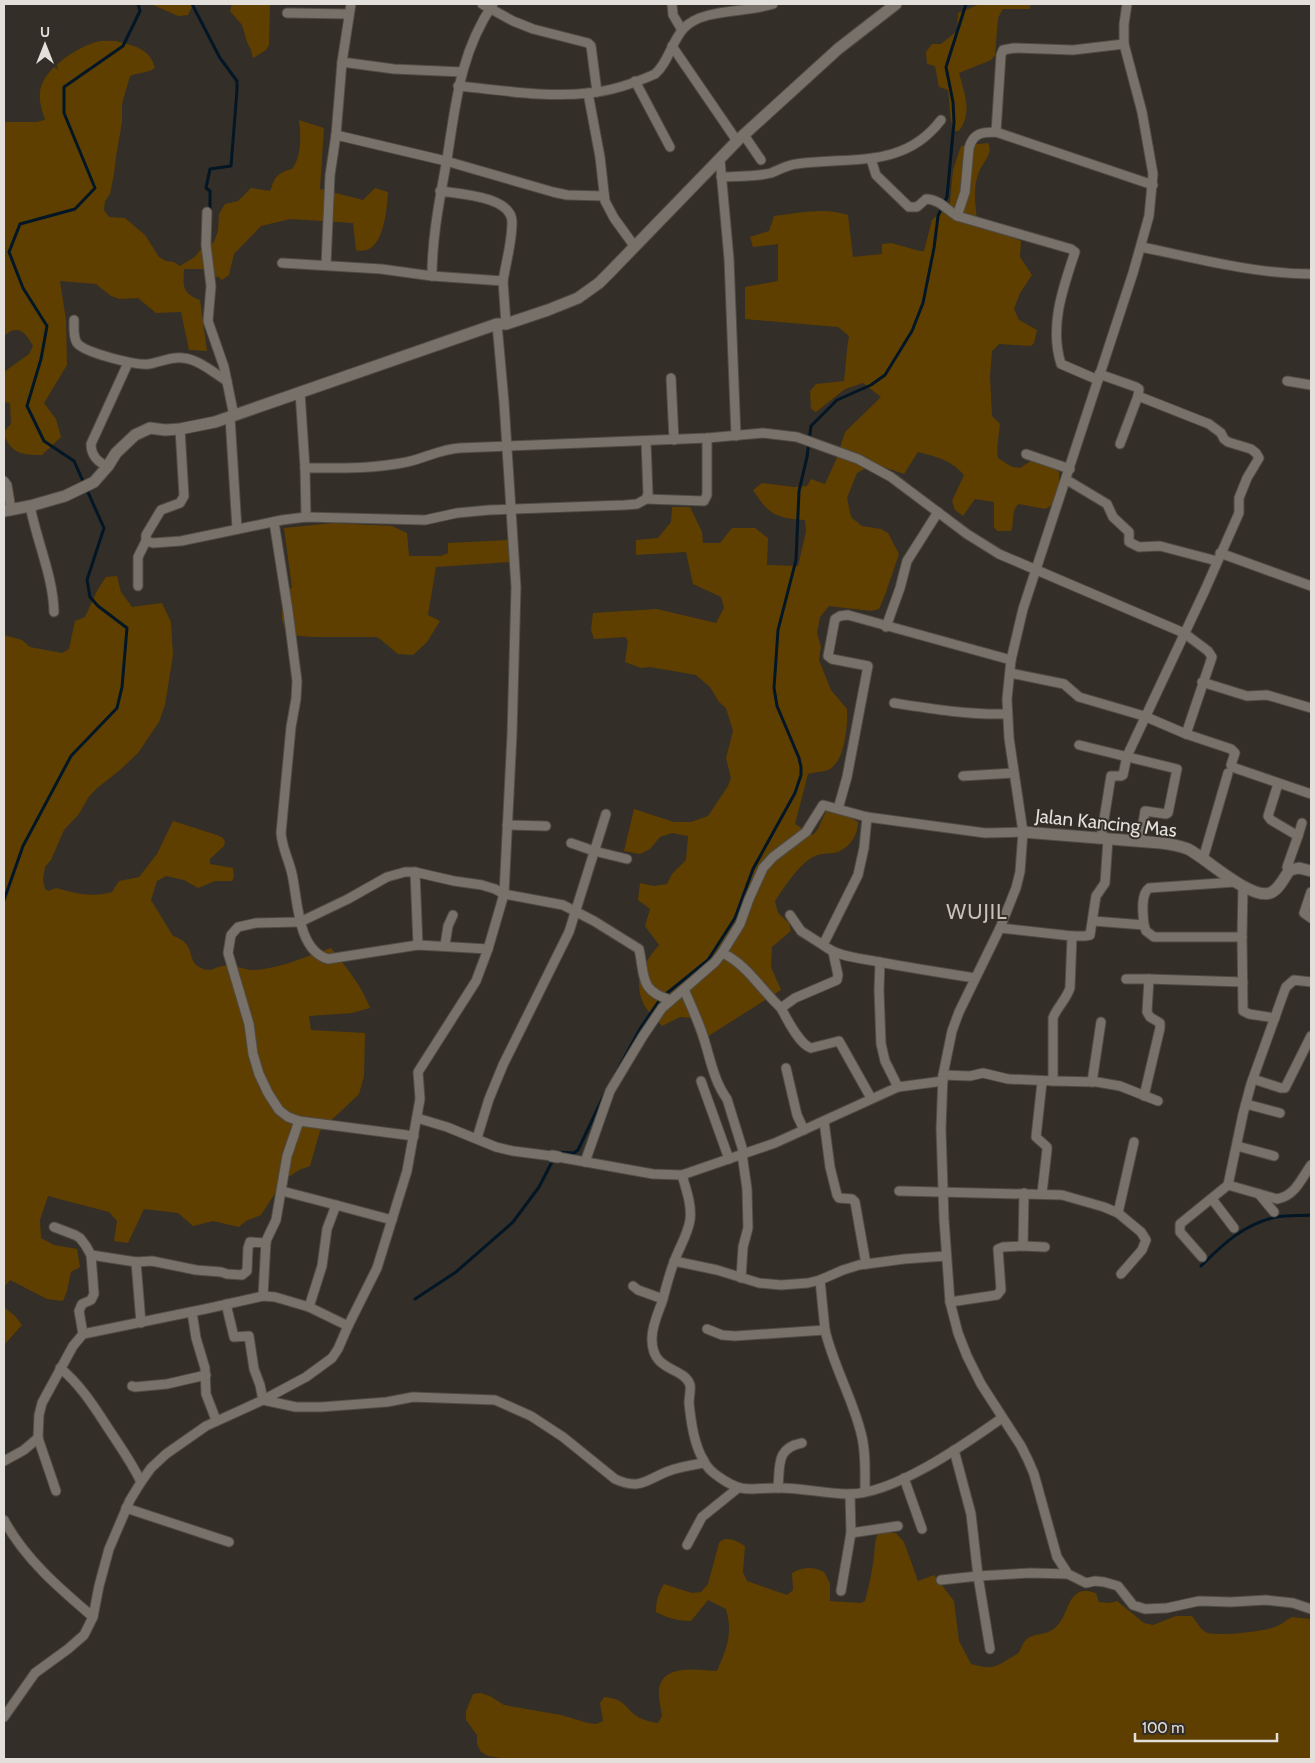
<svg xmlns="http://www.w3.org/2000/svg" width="1315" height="1763" font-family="Cabin,sans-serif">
	<rect width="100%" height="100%" fill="#332e27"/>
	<g fill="#5f3f00">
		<path d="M151 4H193L188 15 178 16Z"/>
		<path d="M232 4H270L269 45 266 50 253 58 251 50 247 42 242 25 230 11Z"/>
		<path d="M980 4H1030V9H1003L998 18 995 55 991 60 959 73C964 92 973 113 959 131H954C949 119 950 103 948 90L939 87 935 66 927 64 926 52 932 44H941L957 31 958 13Z"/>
		<path d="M116 41C134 46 150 48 155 68 146 74 139 72 130 76L122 104V122L116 157 114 174 110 194 105 201 104 210 109 217 125 218 145 235 159 257 166 261 174 262 180 266 196 256 201 249 214 242 218 231 219 214 225 204 238 201 251 188 270 191C271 189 272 186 273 183 276 174 284 171 292 169 302 156 301 135 299 120L324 128 320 189 363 200 375 188 388 192C387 208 384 258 356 250L353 223 290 219 261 226 234 254 229 275 222 280 218 277 206 275 204 269H184C183 286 182 293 200 300L207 351 189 350 181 312 156 313 138 298 120 299 111 296 96 284 60 281 66 320 67 365 44 403 56 419 61 437 42 455C28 455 14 455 7 441 2 433 5 430 11 424L10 403 4 402V372L29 354 33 346C26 333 18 323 4 336V122H36L45 120C42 111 39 102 40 93 41 70 76 48 96 42 102 40 110 41 116 41Z"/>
		<path d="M988 143C994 153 983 162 979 172 972 189 976 205 977 223L1021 241 1020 257 1032 275 1020 293 1014 309 1019 320 1037 330 1034 343 1031 346 999 344 992 351 990 376 992 416 1000 424C999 436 996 446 998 458L1012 467 1020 468 1031 461 1052 467 1059 472V484L1054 504 1045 509 1019 504C1010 511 1015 522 1011 531H997L994 527V502L975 499 963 516 955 510 952 501 964 475C951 460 937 457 918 452L904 474 874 464 857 473 847 498 851 517 862 526 881 529 888 533 899 554 885 595 879 609 871 611 829 606 820 617 817 633 821 646 819 660 831 690 847 709C848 725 845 763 828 770 822 772 815 772 808 774L795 824 813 835 818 829 826 811 850 817 858 822C858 834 851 846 840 851 829 856 821 850 807 861 794 872 785 886 775 901L778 913 789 923 791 931 772 947 771 967 781 990 699 1042 691 1018 680 1017 662 1026C656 1019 648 1012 644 1005 632 980 644 963 659 945L645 926 650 909 638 900 640 883 654 886 667 884 672 874 686 860 688 836 672 833 660 837 650 849 640 854 624 851 634 809 674 822H691L708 816 728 786 731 778 726 758 733 731 726 708 719 702 710 687 696 675 650 667 641 668 625 662 628 641 625 637 594 639 591 630 593 613 657 609 716 623 724 608 721 597 693 584 686 552 636 555V540L658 538 671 522 672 507H690L702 532 703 543H720L732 528H755L768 538 767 565 798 566 806 532 805 520C776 518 769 515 753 490L762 483 794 487 807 486 811 479 825 484 836 460 845 432 881 397 863 383 845 389 816 412 811 409 810 391 816 384 844 381C846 366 846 351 849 336L838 327 745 319V287L778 281V244L753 247 750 237 769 231 774 216C799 213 824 207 848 215L853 257 882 254V244L891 243 920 251H924L932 220 950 203 953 170 961 146Z"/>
		<path d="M333 523 392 526 407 533 409 556H441L448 553V543L509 540 510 562 436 567 428 615 440 621 427 642 413 655 398 654 380 639 376 637H313L287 635 282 620V589L292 588 284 528Z"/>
		<path d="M117 576 121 592 132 607 162 603 171 622 173 655 165 705 159 722 138 753 120 770 96 789 88 798 79 814 64 830 51 860 45 867 43 880 45 889 48 891 56 888C75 893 92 898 112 892L119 881 139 877 157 854 173 821 217 835 223 838 225 842 224 846 210 859V864L233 868 234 877 232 881H215L198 888 184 880 166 876 157 881 151 900 173 936C198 944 185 961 201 968 212 973 214 967 223 966 233 964 244 970 253 970 280 969 307 956 331 948 346 967 362 986 370 1008L352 1013 309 1016 311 1030 365 1033 364 1076 359 1094 320 1131 310 1166 299 1170 283 1181 261 1215 246 1221 239 1227 213 1221 193 1226 178 1213 144 1209 128 1243 114 1241 117 1221 109 1212 48 1196 40 1220 41 1238 54 1245 77 1249 80 1267 71 1272 67 1291 63 1301 47 1299 10 1280 4 1287V635L22 640 30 647 62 653 69 649 75 621 85 617 98 589 106 577Z"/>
		<path d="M4 1307 15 1316 22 1325 4 1345Z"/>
		<path d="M882 1533H896L904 1542 918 1581 934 1575 954 1601 959 1641 971 1664C989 1669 994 1669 1010 1658 1013 1656 1017 1655 1019 1652 1022 1647 1023 1642 1027 1639 1034 1633 1045 1635 1052 1630 1072 1618 1064 1582 1096 1593L1099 1602 1110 1603 1117 1601 1144 1623 1153 1625 1176 1616H1192C1197 1622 1201 1631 1208 1633 1219 1636 1264 1632 1275 1627 1281 1625 1286 1620 1292 1617L1311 1619V1759H507L488 1756 481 1752 477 1744V1735L466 1720V1711L473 1694 481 1693 490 1696 504 1705 561 1715 588 1723 596 1724 603 1721 600 1703 604 1697C629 1699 624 1711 642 1719 647 1721 653 1722 658 1723L662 1716C661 1707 657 1694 660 1685 666 1664 701 1670 717 1671 727 1648 733 1634 726 1609L708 1600 691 1621C679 1621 667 1618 656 1612 656 1601 658 1594 664 1584L692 1593 701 1592 708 1584 719 1543C725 1535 737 1541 745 1546L743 1572 747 1581 787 1595 793 1590 792 1573C803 1567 813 1566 824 1572L830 1583V1601L861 1603 865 1601C869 1586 872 1572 874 1557 875 1550 874 1541 878 1534Z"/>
	</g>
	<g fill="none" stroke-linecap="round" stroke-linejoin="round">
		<g stroke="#031625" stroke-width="3">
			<path d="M192 4 220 58 237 81V90L231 166 210 169 206 188 210 191V211"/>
			<path d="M4 900 23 846 71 756 117 708 122 687 127 628 98 606 90 597 87 580 104 528 74 461 44 441 27 406 41 359 47 326 23 288 9 252 20 224 75 209 95 188 64 113V87L123 46 140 11 138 4"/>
			<path d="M615 1075 640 1029 661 998 708 960 735 918 753 869 795 793 801 775V767L799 758 777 706 774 688 778 630 796 560 799 491 807 457 811 426 837 400 871 385 885 375 912 331 923 303 934 248 938 216 947 197 954 122 953 102 946 67 966 4"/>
			<path d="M557 1152 574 1153 578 1150 606 1091"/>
			<path d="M1201 1266C1223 1244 1244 1224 1276 1217 1288 1215 1299 1216 1311 1215"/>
			<path d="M415 1299 456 1272 513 1222 539 1187 553 1160"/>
		</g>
		<defs>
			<g id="minor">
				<path d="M351 4 342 62 336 135 446 161 553 192 567 195 604 196"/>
				<path d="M482 4 513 21 533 29 588 43 591 46 597 92"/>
				<path d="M493 4C460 53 456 102 447 159 440 198 432 236 432 276L503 281 506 324"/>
				<path d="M672 4 673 15 682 30"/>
				<path d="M1127 4 1124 24V44L1142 112 1153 174 1149 216 1133 273 1023 609 1011 660 1007 699 1009 738 1023 832 1020 872 1016 888 1000 928 959 1012 952 1031 943 1075 941 1129 944 1219 950 1302 958 1333 967 1356 981 1384 1021 1446 1028 1460 1034 1474 1057 1557 1068 1574 1086 1583 1095 1581 1104 1582 1118 1586 1133 1605 1145 1609 1167 1608 1199 1601 1231 1602 1266 1600 1293 1603 1311 1609"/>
				<path d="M287 13 349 14"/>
				<path d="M672 46 737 141"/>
				<path d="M342 62 394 69 462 72"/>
				<path d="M635 81 670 147"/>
				<path d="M458 86C501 90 546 98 589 93 610 91 635 83 655 74 669 62 671 42 684 28 703 8 747 13 773 4"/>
				<path d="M588 93 600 157 605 201 614 218 635 247"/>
				<path d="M996 132 1001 55 1003 50 1014 48 1073 50 1124 44"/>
				<path d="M744 135 761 160"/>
				<path d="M871 159 876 175 909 207H917L926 199C939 199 947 210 957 216"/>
				<path d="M720 160 729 259 736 436"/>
				<path d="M721 177C738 176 755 177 771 173 779 170 787 165 796 164 850 156 903 170 941 120"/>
				<path d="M440 191C459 194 513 196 512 223 512 242 506 262 503 281"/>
				<path d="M207 212 206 245 211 286 208 321 224 367 234 416"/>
				<path d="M1141 247C1196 258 1254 274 1311 274"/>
				<path d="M282 263 381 269 432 276"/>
				<path d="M326 265 330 175 336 135"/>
				<path d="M74 320C74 327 73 337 77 343 85 353 137 366 149 364 161 362 172 356 183 358 198 359 214 373 227 381"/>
				<path d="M1099 374 1136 387 1139 389 1138 396 1120 444"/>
				<path d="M671 378 674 440"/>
				<path d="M1098 380 1061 364C1049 326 1063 288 1075 252L1071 249 957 216 965 192 969 148C973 133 982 132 996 132L1153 185"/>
				<path d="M1287 381 1311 385"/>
				<path d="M300 392 305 468 306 517"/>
				<path d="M230 417 237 529"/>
				<path d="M1026 454 1070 469"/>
				<path d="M108 466C98 463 91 455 91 444L128 363"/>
				<path d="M305 468C339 468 373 469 407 462 425 458 441 449 460 448L707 438 763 433 797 437 858 459 891 477 967 534 999 554 1184 633 1208 651 1212 657 1186 734"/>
				<path d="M1067 480 1107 504 1113 517 1129 532V542L1139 547 1160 546 1217 561"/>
				<path d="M4 481 7 485 11 509"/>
				<path d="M646 499 704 501 707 495V438"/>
				<path d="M30 506C37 542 53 576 54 612"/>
				<path d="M274 522 288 611 297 681 296 699 291 727 281 833C282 848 289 860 292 874 298 900 297 950 328 959L418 945 488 949"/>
				<path d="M146 541 153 543 181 541 282 520 306 517 425 520 457 513 489 510 625 505 637 504 646 499 648 494 646 441"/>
				<path d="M1220 553 1311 586"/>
				<path d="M138 586V557L146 541V535L161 510 180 503 184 496 180 429"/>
				<path d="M886 627 900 588 907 561 938 512"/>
				<path d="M1010 673 1064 684 1079 697 1144 716 1186 734 1231 749 1235 753 1231 765 1232 767 1311 794"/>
				<path d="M1202 682 1247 696 1267 695 1311 708"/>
				<path d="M894 703C932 709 969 715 1007 714"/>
				<path d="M1079 745 1177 769 1168 813 1166 814 1145 811 1140 842"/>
				<path d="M963 776 1014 773"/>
				<path d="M1278 784 1268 816 1271 820 1298 836 1287 867 1290 870"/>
				<path d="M838 809 847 777 868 666 832 659 828 656 835 619 840 616 848 615 1011 660"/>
				<path d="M507 825 546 826"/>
				<path d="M1298 836 1302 823"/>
				<path d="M1101 838 1111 776H1121L1123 775 1127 756 1205 590 1239 513V498L1247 478 1259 458 1256 453 1251 449 1228 442 1224 439 1221 433 1209 424 1138 396"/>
				<path d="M571 843 594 851 627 859"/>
				<path d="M1203 859 1228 773"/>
				<path d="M415 872 418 945"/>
				<path d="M1243 886 1242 937 1243 1011 1249 1014 1275 1018"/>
				<path d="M1311 892 1304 913 1311 918"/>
				<path d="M790 915 801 931 823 945"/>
				<path d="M1093 921 1144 925C1143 915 1140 895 1149 888L1235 882"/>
				<path d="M1144 925 1146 931 1154 937H1242"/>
				<path d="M1072 936H1085L1090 935 1096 896 1105 883 1108 839"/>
				<path d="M445 945 448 926 453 915"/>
				<path d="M833 952 838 975 837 980 795 998 781 1008C787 1019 799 1044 811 1048L839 1041 871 1098"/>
				<path d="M722 953C747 964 761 990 781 1008"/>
				<path d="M880 962 879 990 881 1044 885 1061 898 1087"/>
				<path d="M975 978C943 973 911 968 879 962 860 958 838 957 823 945L858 875 864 848 867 817 985 833 1023 832"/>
				<path d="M1126 979H1149"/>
				<path d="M1311 982 1294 980 1286 987 1284 992 1251 1084 1243 1114 1228 1185 1277 1199C1295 1196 1301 1179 1311 1165"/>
				<path d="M684 989C690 1004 697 1018 702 1033 710 1056 713 1080 727 1099L744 1154"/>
				<path d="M786 1068 797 1115 804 1130"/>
				<path d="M943 1075 970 1076 983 1073 1008 1079 1053 1081V1018C1057 1007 1066 1000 1070 988L1072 936 1000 928"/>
				<path d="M1253 1079 1281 1088H1285L1311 1036"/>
				<path d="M701 1081 729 1159"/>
				<path d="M1053 1081 1097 1082 1120 1086 1158 1101"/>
				<path d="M1042 1082 1036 1137 1047 1147V1150L1042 1193"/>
				<path d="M1092 1082 1101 1022"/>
				<path d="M1144 1096 1160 1028V1023L1150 1017 1147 1012 1149 979 1243 982"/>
				<path d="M1246 1104 1280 1113"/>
				<path d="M417 1118 447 1127 496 1147 513 1151 552 1156"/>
				<path d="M824 1121 830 1167 837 1195 839 1198 852 1199 855 1202 866 1264"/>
				<path d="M414 1136 299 1121 288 1117 279 1110 268 1093 259 1074 253 1054 249 1024 228 953 231 935 238 927 256 923 300 922 348 899 387 877 405 872H415L454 881 482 885 495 889 504 894 563 905 594 921 639 949C645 976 639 991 671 1000"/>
				<path d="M477 1138 489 1099 503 1065 569 932 606 814"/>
				<path d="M1237 1146 1274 1156"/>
				<path d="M558 1157 653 1174 682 1175 775 1143 898 1087 943 1081"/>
				<path d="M585 1162 610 1091 643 1036 662 1008 715 962 722 953 740 924 749 899 763 868 773 857 806 832 823 805 867 817"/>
				<path d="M682 1175C686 1189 692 1205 690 1220 688 1234 679 1248 674 1262 669 1275 666 1288 662 1302 658 1313 652 1326 652 1338 651 1373 684 1366 690 1385 691 1390 689 1397 689 1403 691 1422 694 1445 704 1461 707 1468 713 1473 719 1477 743 1494 750 1488 777 1488 800 1487 824 1494 848 1494 893 1495 965 1444 1002 1418"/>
				<path d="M282 1191 336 1205"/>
				<path d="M899 1191 1062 1195 1104 1207 1118 1213 1141 1232 1146 1240 1142 1250 1121 1274"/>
				<path d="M1259 1194 1274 1212"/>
				<path d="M1212 1199 1234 1228"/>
				<path d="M1118 1213 1134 1142"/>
				<path d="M54 1227 75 1235 80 1238 86 1246 91 1255 94 1294 91 1300 82 1304 79 1311 83 1334"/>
				<path d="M1023 1246 1045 1247"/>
				<path d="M91 1255 136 1262"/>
				<path d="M1202 1257 1180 1232V1224L1228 1185"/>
				<path d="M674 1261 717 1270 759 1283 781 1285 808 1283 820 1280 843 1270 859 1265 904 1259 946 1256"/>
				<path d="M741 1278 743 1247 748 1228 747 1189 742 1154"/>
				<path d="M633 1286 638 1290 663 1299"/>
				<path d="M263 1296 266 1241 276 1220 287 1156 299 1121"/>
				<path d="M950 1302 997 1295 1001 1290 998 1249 1003 1247 1023 1246 1024 1193"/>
				<path d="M226 1304 234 1337 249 1336 254 1369 260 1385 263 1400 296 1407H321L387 1402 413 1397 495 1400 531 1416 563 1437 615 1479C639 1490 645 1481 666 1472 678 1467 692 1465 704 1463"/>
				<path d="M309 1307 322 1266 327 1229 336 1205 392 1220"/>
				<path d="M192 1312 196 1338 205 1368 206 1394 216 1420"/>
				<path d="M141 1323 136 1262 152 1261 196 1270 221 1272 227 1274 242 1275 247 1271 248 1248 250 1242 266 1243"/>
				<path d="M707 1329 722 1335 735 1336 825 1330 820 1280"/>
				<path d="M825 1330C833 1365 852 1397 861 1433 866 1451 865 1472 865 1491"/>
				<path d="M60 1368C81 1385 95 1408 110 1431 121 1448 132 1463 141 1482"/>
				<path d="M132 1386 135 1387 167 1384 206 1375"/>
				<path d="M38 1438 56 1491"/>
				<path d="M954 1450 971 1514 978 1576 1031 1573 1068 1574"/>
				<path d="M4 1461 24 1450 38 1438 39 1415 42 1403 73 1346 83 1334 210 1308 263 1296 275 1297 309 1307 348 1326"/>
				<path d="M904 1478 922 1529"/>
				<path d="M778 1488C780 1465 776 1448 802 1443"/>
				<path d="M126 1508 229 1542"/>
				<path d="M4 1520C25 1559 59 1588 93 1617"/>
				<path d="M851 1533 898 1526"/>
				<path d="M687 1545 702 1517 738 1488"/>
				<path d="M941 1580 978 1576 990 1649"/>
				<path d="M841 1591 851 1533 850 1494"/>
				<path d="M4 1717 35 1673 68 1649 84 1635 93 1617 99 1586 109 1549 130 1500 141 1482 151 1468 166 1454 206 1426 263 1400 306 1377 332 1358 338 1349 348 1326 377 1268 407 1171 420 1099 418 1072 476 981 488 949 504 894 512 734 516 587 504 402 497 324"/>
			</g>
			<g id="tertiary">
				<path d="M4 511 30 506 65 496 94 482 108 466 116 453 135 435 150 428 165 430 180 429 215 422 497 324H506L548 310 578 298 599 283 610 272 737 141 838 49 896 4"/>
				<path d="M1023 832 1161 843C1170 844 1180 846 1188 849 1206 858 1250 900 1270 893 1279 890 1284 877 1290 870L1299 868 1311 871"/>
				<path d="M552 1156 558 1157"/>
			</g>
		</defs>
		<use href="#minor" stroke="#4f4b45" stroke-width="11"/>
		<use href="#tertiary" stroke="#4f4b45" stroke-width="13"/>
		<use href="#minor" stroke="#777169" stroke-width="9"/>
		<use href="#tertiary" stroke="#777169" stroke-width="11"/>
	</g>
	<g text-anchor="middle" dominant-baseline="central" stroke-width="4" stroke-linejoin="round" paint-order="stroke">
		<g font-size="19" fill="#e3e0db" stroke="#332e27">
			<text transform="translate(1106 823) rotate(6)">Jalan Kancing Mas</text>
		</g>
		<g font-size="21" letter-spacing="1" fill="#c8c2b9" stroke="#332e27">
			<text x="977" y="911">WUJIL</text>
		</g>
	</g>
	<rect width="1315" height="1763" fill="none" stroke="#e3e0db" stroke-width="10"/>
	<g transform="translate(45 45)" stroke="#332e27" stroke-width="4" paint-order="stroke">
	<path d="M0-4L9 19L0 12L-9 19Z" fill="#e3e0db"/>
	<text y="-8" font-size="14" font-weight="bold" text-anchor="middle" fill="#e3e0db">U</text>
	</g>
	<path d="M1135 1733v8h142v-8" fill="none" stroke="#e3e0db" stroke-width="2.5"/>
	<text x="1142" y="1733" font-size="15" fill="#e3e0db" stroke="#332e27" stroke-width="4" paint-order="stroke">100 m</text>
</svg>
